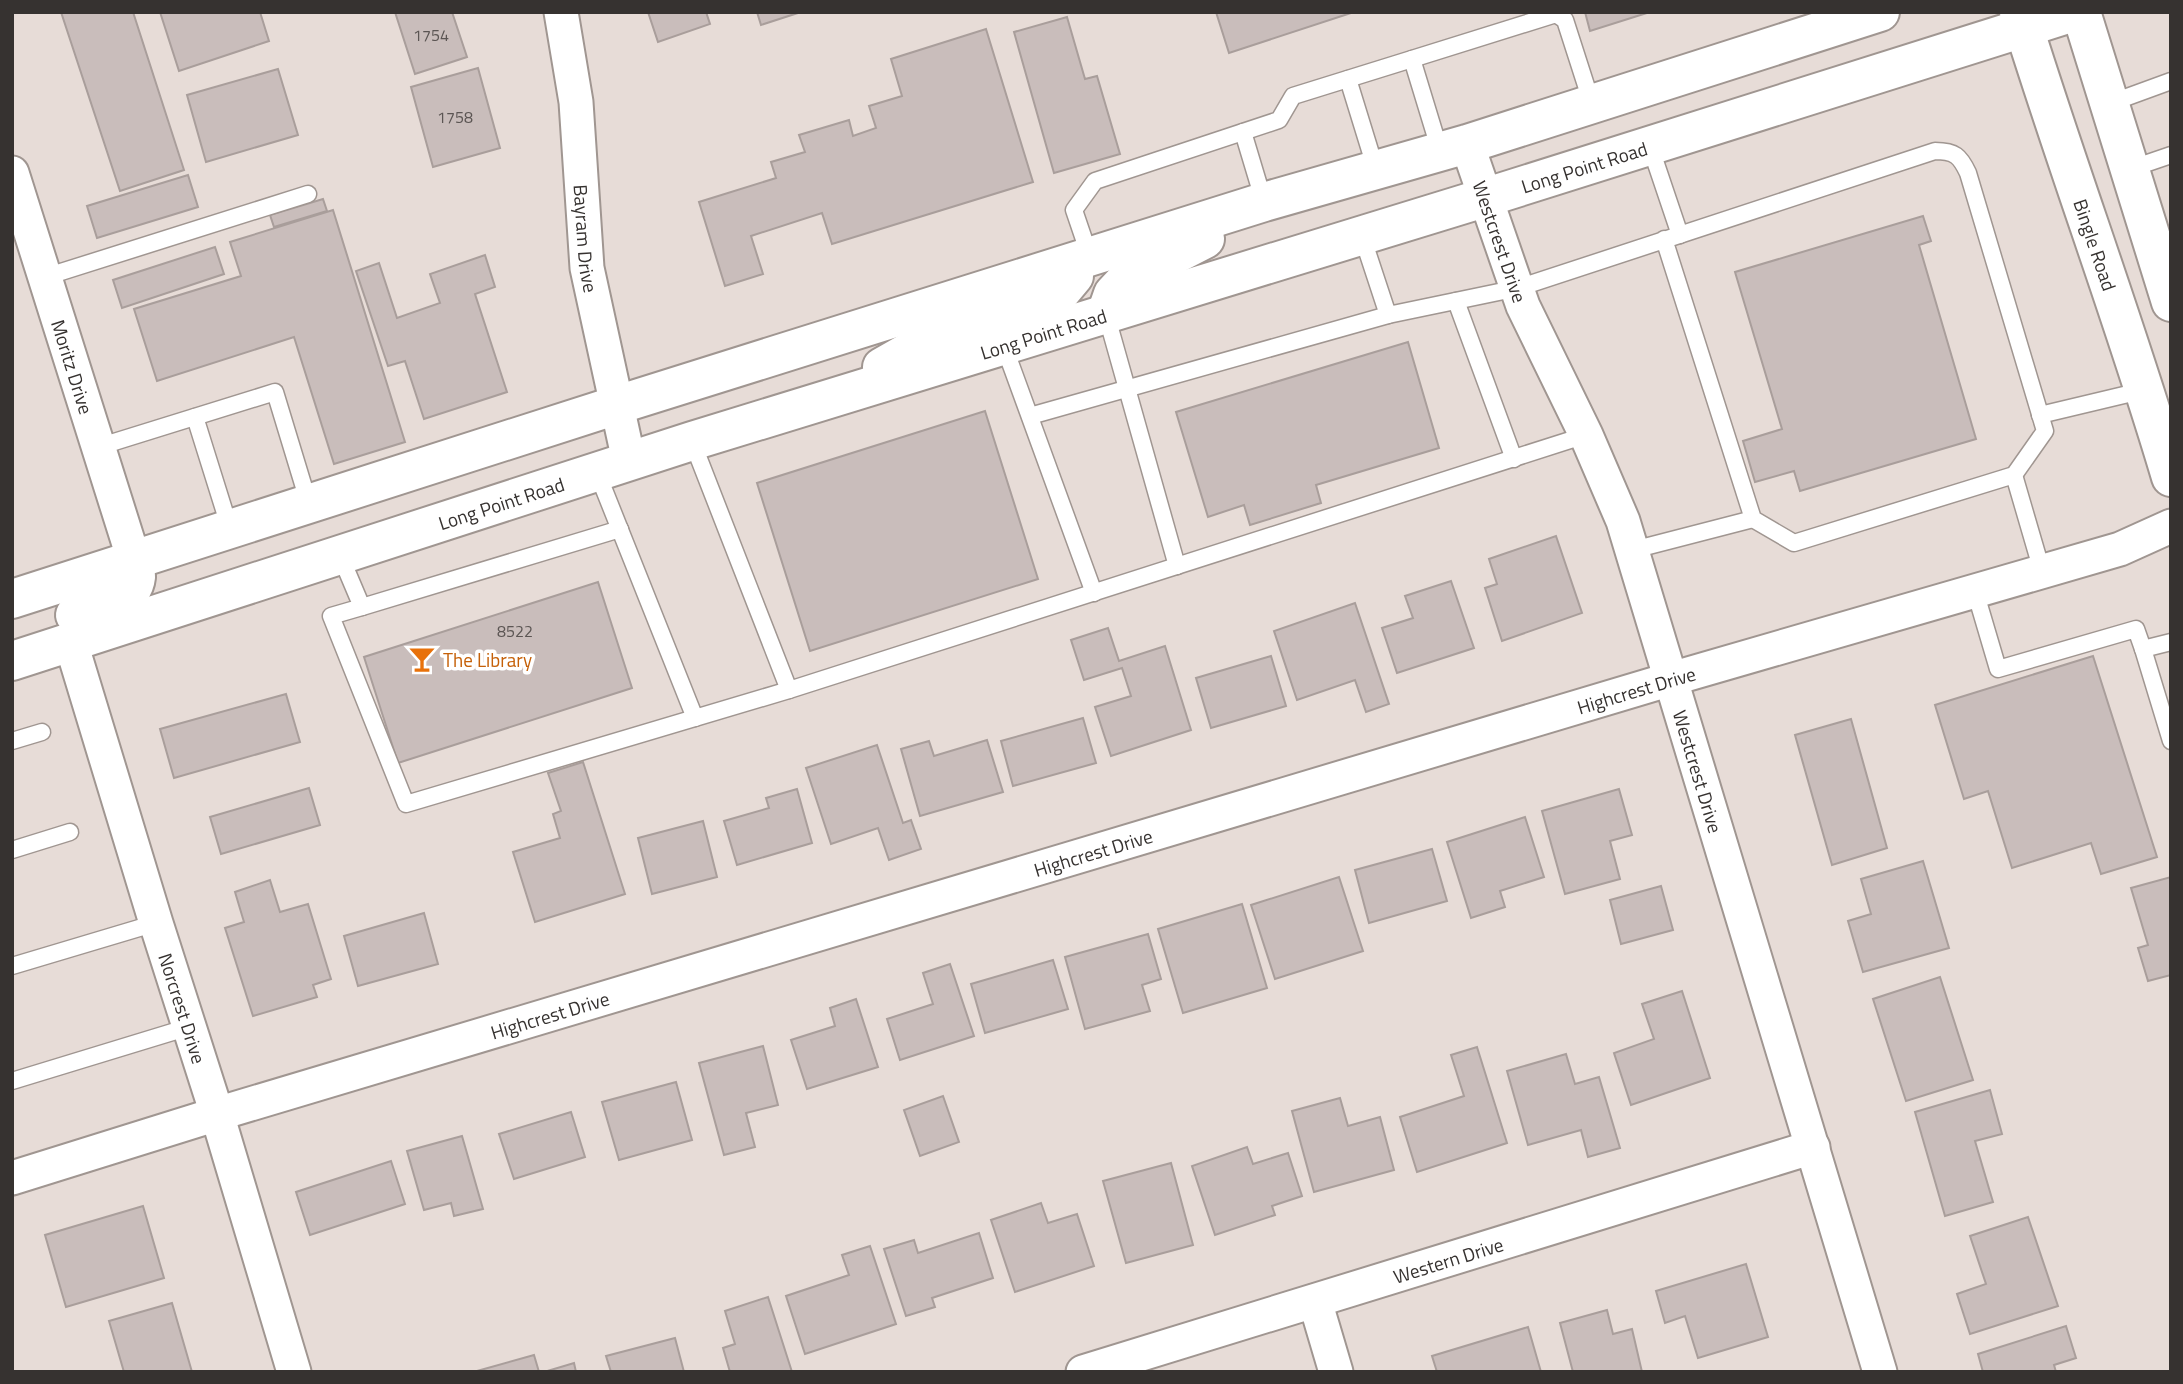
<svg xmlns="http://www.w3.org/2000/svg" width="2183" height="1384" font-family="'Titillium Web',sans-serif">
	<rect width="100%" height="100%" fill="#e7dcd7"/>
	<g fill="#c9bdbb" stroke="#a99e9b" stroke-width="2">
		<path d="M61 12H133L184 170 120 191Z"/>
		<path d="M160 12H260L269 41 179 71Z"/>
		<path d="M395 12H452L467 57 415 74Z"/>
		<path d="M648 12H706L710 24 658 42Z"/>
		<path d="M757 12H801L761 25Z"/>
		<path d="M1216 12H1354L1229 53Z"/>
		<path d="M1585 12H1650L1590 31Z"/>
		<path d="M1067 17 1085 79 1097 76 1120 154 1054 173 1014 32Z"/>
		<path d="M986 29 1033 182 832 244 822 213 751 236 763 274 725 286 699 202 776 178 771 162 805 152 799 135 849 120 853 136 876 128 869 106 902 96 891 59Z"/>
		<path d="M478 68 500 148 433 167 411 87Z"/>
		<path d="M278 69 298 135 206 162 187 95Z"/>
		<path d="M188 175 198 207 97 238 87 206Z"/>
		<path d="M323 199 327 211 274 227 270 215Z"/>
		<path d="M333 210 405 442 334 464 294 337 157 381 134 309 241 276 230 242Z"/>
		<path d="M1923 216 1931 241 1919 245 1976 439 1800 491 1794 471 1755 482 1743 441 1782 429 1735 272Z"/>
		<path d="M215 247 224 274 122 308 113 280Z"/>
		<path d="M485 255 495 287 475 294 507 392 424 419 405 361 388 366 356 271 379 263 397 318 440 303 430 274Z"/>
		<path d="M1408 342 1439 448 1316 485 1321 503 1250 525 1244 505 1208 517 1176 412Z"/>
		<path d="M985 411 1038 579 810 651 757 483Z"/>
		<path d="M1556 536 1582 613 1502 641 1485 588 1497 584 1489 559Z"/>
		<path d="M1451 581 1474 648 1397 673 1382 628 1413 618 1405 596Z"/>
		<path d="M598 582 632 688 398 763 364 657Z"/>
		<path d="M1355 603 1389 704 1366 712 1355 680 1297 700 1274 631Z"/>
		<path d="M1108 628 1119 661 1165 646 1191 730 1111 756 1095 707 1131 696 1122 668 1084 680 1071 640Z"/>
		<path d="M1271 656 1286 706 1211 728 1196 678Z"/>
		<path d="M2093 656 2157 857 2101 874 2091 843 2012 868 1988 791 1964 799 1935 705Z"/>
		<path d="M286 694 300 742 174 778 160 729Z"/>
		<path d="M1083 718 1096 763 1013 786 1001 741Z"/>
		<path d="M1851 719 1887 848 1832 865 1795 735Z"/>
		<path d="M987 740 1003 792 920 816 901 749 929 741 934 756Z"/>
		<path d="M877 745 903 823 911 820 921 849 889 860 878 828 831 844 806 768Z"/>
		<path d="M583 762 625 894 535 922 513 852 560 838 553 814 561 811 548 773Z"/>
		<path d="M309 788 320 825 221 854 210 817Z"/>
		<path d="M797 789 812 843 737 865 724 821 769 808 766 798Z"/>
		<path d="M1619 789 1632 835 1610 841 1620 879 1565 894 1542 811Z"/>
		<path d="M1525 817 1544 877 1500 891 1505 907 1471 918 1447 842Z"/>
		<path d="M703 821 717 877 652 894 638 838Z"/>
		<path d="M1432 849 1447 901 1369 923 1355 870Z"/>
		<path d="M1923 861 1949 948 1863 972 1848 921 1871 914 1861 879Z"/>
		<path d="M1339 877 1363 951 1275 979 1251 905Z"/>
		<path d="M2171 877V975L2148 981 2138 948 2148 945 2131 888Z"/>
		<path d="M270 880 280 912 308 904 331 979 313 985 317 997 253 1016 225 928 244 922 235 892Z"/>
		<path d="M1661 886 1673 930 1621 944 1610 900Z"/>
		<path d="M1242 904 1267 988 1183 1013 1158 929Z"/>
		<path d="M424 913 438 964 358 986 344 936Z"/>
		<path d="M1148 934 1161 979 1142 985 1150 1011 1085 1029 1065 957Z"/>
		<path d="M1053 960 1068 1009 985 1033 971 984Z"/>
		<path d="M950 964 974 1036 900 1060 887 1019 933 1004 923 973Z"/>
		<path d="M1940 977 1973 1080 1906 1101 1873 999Z"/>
		<path d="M1682 991 1710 1078 1631 1105 1614 1053 1654 1039 1642 1004Z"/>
		<path d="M856 999 878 1067 807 1089 791 1040 835 1026 830 1008Z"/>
		<path d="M763 1046 778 1105 746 1113 755 1147 724 1155 699 1063Z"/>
		<path d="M1477 1047 1507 1143 1417 1172 1400 1117 1464 1096 1451 1055Z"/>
		<path d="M1566 1054 1575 1084 1599 1077 1620 1148 1588 1157 1581 1130 1528 1145 1507 1071Z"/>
		<path d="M676 1082 692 1140 619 1160 602 1102Z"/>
		<path d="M1990 1090 2002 1134 1975 1141 1993 1202 1945 1216 1915 1112Z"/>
		<path d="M943 1096 959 1142 920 1156 904 1110Z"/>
		<path d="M1340 1098 1348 1126 1380 1117 1394 1170 1314 1192 1292 1111Z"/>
		<path d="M571 1112 585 1157 514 1179 499 1134Z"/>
		<path d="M462 1136 483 1209 454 1216 451 1203 424 1210 407 1151Z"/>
		<path d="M1247 1147 1253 1164 1288 1153 1302 1196 1272 1206 1275 1215 1215 1235 1192 1166Z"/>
		<path d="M391 1161 405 1204 310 1235 296 1192Z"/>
		<path d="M1171 1163 1193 1245 1126 1263 1103 1181Z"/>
		<path d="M1041 1203 1048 1223 1077 1214 1094 1266 1015 1292 991 1220Z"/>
		<path d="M143 1206 164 1278 66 1307 45 1235Z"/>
		<path d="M2028 1217 2058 1306 1970 1334 1957 1294 1986 1284 1970 1236Z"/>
		<path d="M979 1233 993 1278 932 1298 935 1307 906 1316 884 1249 914 1240 918 1253Z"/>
		<path d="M870 1246 896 1324 805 1354 786 1296 849 1275 842 1255Z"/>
		<path d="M1746 1264 1768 1337 1698 1358 1685 1316 1665 1323 1656 1291Z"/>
		<path d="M768 1297 792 1372H730L723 1348 735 1344 725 1311Z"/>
		<path d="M172 1303 192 1372H124L109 1321Z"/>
		<path d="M1607 1310 1613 1334 1632 1329 1642 1372H1573L1560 1323Z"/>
		<path d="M2066 1326 2076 1358 2054 1365 2056 1372H1983L1978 1354Z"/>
		<path d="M1528 1327 1541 1372H1437L1432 1356Z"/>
		<path d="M675 1338 684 1372H611L606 1356Z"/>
		<path d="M534 1355 539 1372 477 1371Z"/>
		<path d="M574 1363 576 1372H544Z"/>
	</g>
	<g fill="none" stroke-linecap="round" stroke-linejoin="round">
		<defs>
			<g id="service">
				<path d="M1348 79 1376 170"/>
				<path d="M2108 104 2171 81"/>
				<path d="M1243 132 1264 202"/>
				<path d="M1650 146 1680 235"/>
				<path d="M1440 151 1412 59 1556 14 1565 20 1592 104"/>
				<path d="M2130 169 2171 155"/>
				<path d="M1362 236 1388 315 1518 288 1935 151C1955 151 1960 156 1968 173L2045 431 2014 475 1794 543 1753 519 1664 239"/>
				<path d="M1090 257 1074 210 1095 181 1279 120 1293 96 1412 59"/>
				<path d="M45 277 308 194"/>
				<path d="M1456 301 1514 459"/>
				<path d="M1106 314 1177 566"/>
				<path d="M1004 346 1094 593"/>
				<path d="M2040 415 2145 390"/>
				<path d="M1030 416 1388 315"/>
				<path d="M195 417 230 529"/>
				<path d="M692 441 789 690"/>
				<path d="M98 447 275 392 309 504"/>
				<path d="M597 472 695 718"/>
				<path d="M2014 475 2042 571"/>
				<path d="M1633 550 1753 519"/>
				<path d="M340 555 362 607 331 616 406 804 789 690 1586 435"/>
				<path d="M1975 591 1998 669 2136 629 2143 649"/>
				<path d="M362 607 620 529"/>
				<path d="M2171 642 2143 649 2171 741"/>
				<path d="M12 741 42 732"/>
				<path d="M12 850 70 832"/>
				<path d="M12 966 156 923"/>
				<path d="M12 1081 189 1027"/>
			</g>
			<g id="minor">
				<path id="s1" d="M561 12 576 102 587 268 629 461"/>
				<path id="s2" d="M1467 144 1523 306 1586 435 1623 521 1880 1372"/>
				<path id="s3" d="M12 173 134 560"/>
				<path id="s4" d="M71 643 156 923 217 1114 294 1372"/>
				<path id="s5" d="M12 1178 217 1114 1671 679 2120 549 2171 526"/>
				<path d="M1315 1301 1336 1372"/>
				<path id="s6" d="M1083 1372 1813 1147"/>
			</g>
			<g id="secondary">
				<path d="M1106 314 1113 294 1127 279 1205 239"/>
				<path d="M882 367 940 334 1059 294 1074 276"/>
				<path d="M12 599 617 405 1264 202 1467 144 1880 12"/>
				<path d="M75 615C95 609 133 604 136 577 136 572 134 565 134 560"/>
				<path id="s7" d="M12 661 692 441 1487 197 2074 12"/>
			</g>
			<g id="primary">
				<path id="s8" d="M2019 12C2067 168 2125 321 2171 477"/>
				<path d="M2081 12 2171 302"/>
			</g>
		</defs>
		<use href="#service" stroke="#a09691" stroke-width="19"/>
		<use href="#minor" stroke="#a09691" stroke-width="37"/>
		<use href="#secondary" stroke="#a09691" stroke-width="42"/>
		<use href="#primary" stroke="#a09691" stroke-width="42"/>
		<use href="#service" stroke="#fff" stroke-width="16"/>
		<use href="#minor" stroke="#fff" stroke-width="33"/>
		<use href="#secondary" stroke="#fff" stroke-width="38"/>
		<use href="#primary" stroke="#fff" stroke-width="38"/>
	</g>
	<defs>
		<symbol id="bar-bare" viewBox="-9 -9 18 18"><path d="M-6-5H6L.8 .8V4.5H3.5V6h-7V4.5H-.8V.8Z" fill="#e8710a" stroke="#fff" stroke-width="2.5" paint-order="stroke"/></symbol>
	</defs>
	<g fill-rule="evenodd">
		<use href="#bar-bare" x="403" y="640" width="38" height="38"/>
	</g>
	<g text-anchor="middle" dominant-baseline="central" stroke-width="7" stroke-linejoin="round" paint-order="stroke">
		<g font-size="16" fill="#5b5553">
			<text x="431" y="35">1754</text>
			<text x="455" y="117">1758</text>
			<text x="515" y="631">8522</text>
		</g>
		<g font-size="19" fill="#363230" stroke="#fff">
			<text stroke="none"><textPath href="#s7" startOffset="1648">Long Point Road</textPath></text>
			<text stroke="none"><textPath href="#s1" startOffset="228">Bayram Drive</textPath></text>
			<text stroke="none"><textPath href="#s2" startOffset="103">Westcrest Drive</textPath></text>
			<text stroke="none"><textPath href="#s8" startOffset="245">Bingle Road</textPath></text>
			<text stroke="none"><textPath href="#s7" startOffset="1082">Long Point Road</textPath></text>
			<text stroke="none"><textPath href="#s3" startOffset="203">Moritz Drive</textPath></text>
			<text stroke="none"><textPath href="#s7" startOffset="514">Long Point Road</textPath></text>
			<text stroke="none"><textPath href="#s5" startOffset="1696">Highcrest Drive</textPath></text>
			<text stroke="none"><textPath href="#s2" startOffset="670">Westcrest Drive</textPath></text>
			<text stroke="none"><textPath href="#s5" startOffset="1129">Highcrest Drive</textPath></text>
			<text stroke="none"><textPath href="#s4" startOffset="382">Norcrest Drive</textPath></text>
			<text stroke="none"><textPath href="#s5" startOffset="562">Highcrest Drive</textPath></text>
			<text stroke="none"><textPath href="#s6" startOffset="382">Western Drive</textPath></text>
		</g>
		<g font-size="19" fill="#c56008" stroke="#fff" text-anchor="start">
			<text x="443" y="659">The Library</text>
		</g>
	</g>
	<rect width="2183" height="1384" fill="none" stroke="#363230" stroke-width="28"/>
</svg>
